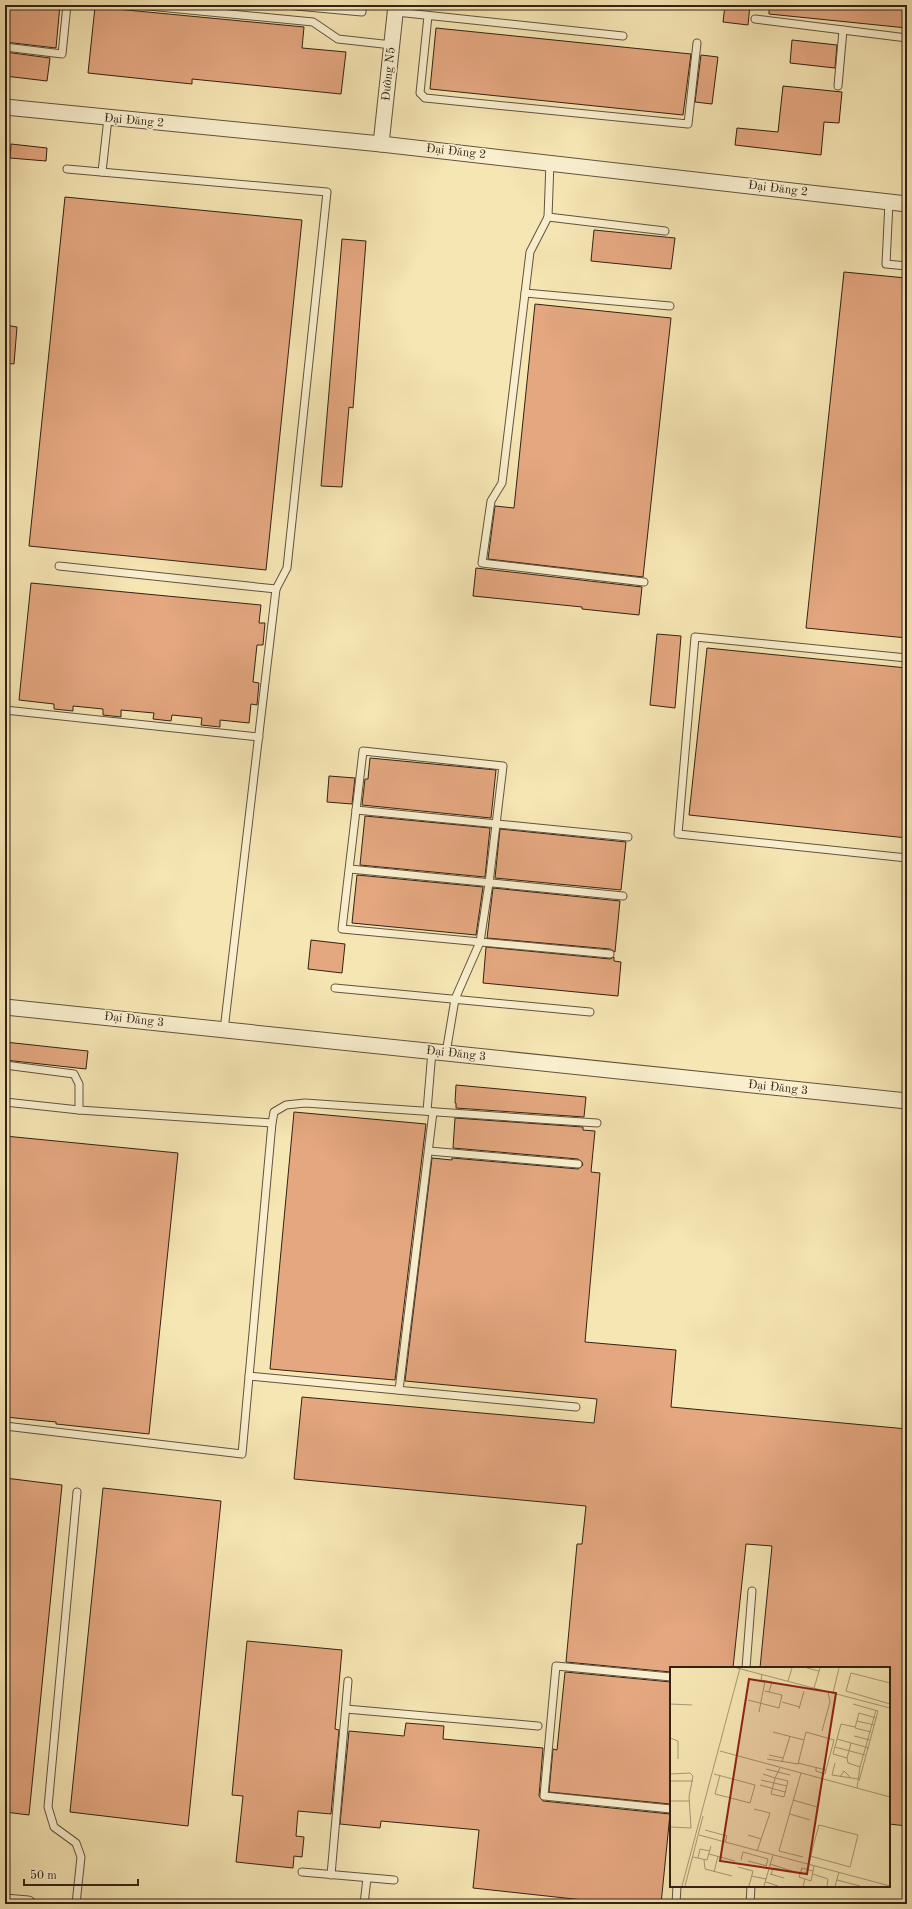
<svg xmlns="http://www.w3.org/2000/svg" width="912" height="1909" font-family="'Old Standard TT',serif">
	<rect width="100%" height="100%" fill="#f6e6b4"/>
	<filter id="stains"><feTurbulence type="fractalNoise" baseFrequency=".005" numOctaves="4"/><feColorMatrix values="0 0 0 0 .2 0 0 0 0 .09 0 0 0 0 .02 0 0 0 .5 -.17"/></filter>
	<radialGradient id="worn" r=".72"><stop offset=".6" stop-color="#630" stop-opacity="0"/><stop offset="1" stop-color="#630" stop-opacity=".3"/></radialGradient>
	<g fill="#e4a780" stroke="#322214">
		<path d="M5 5H60L56 48 5 42Z"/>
		<path d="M725 5H750L748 25 723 22Z"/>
		<path d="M769 5H907V28L769 14Z"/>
		<path d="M95 7 304 27 302 48 346 52 341 94 192 79V84L88 73Z"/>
		<path d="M436 28 691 54 683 115 430 89Z"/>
		<path d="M792 40 837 45 835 68 790 63Z"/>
		<path d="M5 52 50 58 47 81 5 76Z"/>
		<path d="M701 55 718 57 712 104 695 102Z"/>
		<path d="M783 86 842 92 839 123 824 122 821 155 735 145 737 128 778 132Z"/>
		<path d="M11 144 47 148 46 161 10 158Z"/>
		<path d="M65 197 302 220 266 570 29 546Z"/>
		<path d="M594 230 675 238 671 269 591 261Z"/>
		<path d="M342 239 366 241 353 408 349 407 342 487 321 486Z"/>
		<path d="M844 272 906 278 904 292H907V638L806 628Z"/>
		<path d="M535 304 671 318 643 577 488 559 495 506 514 508Z"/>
		<path d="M5 325 17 327 14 364 5 363Z"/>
		<path d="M476 568 642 587 639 615 582 609V607L473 596Z"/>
		<path d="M31 583 261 605 259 623H265L263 645H257L253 682 259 683 257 705 251 704 249 723 220 720V727L201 725 202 718 172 715 171 721 153 719 154 713 121 710V717L103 715V709L73 706V711L54 709V704L19 700Z"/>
		<path d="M657 634 681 636 675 708 650 705Z"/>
		<path d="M707 648 907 668V838L689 815Z"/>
		<path d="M370 758 496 770 491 818 362 805 365 779H368Z"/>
		<path d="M329 776 355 778 352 804 327 802Z"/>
		<path d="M365 816 490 828 485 877 360 865Z"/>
		<path d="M500 829 626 842 621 890 495 878Z"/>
		<path d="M357 875 483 887 476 935 352 923Z"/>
		<path d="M493 888 620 901 615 952 610 949 487 938Z"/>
		<path d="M311 940 345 944 342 973 308 969Z"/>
		<path d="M486 947 610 959 614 957V961L621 962 618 996 483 983Z"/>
		<path d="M5 1042 88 1051 86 1069 5 1060Z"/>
		<path d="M456 1085 586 1097 584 1117 456 1108V1103H455Z"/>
		<path d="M294 1112 426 1124 395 1380 270 1369Z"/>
		<path d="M455 1118 583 1127V1130L595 1131 591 1172 600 1173 585 1342 676 1350 671 1407 907 1429V1826L889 1824V1668H760L772 1546 746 1544 733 1668H671V1672L566 1662 577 1544H582L586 1506 294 1479 302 1397 594 1423 597 1399 405 1381 432 1158 452 1160V1158L578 1169 583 1165 582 1162 578 1159 453 1148Z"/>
		<path d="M5 1136 178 1153 149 1434 56 1424V1422L5 1417Z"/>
		<path d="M5 1478 62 1485 29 1815 5 1812Z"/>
		<path d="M103 1488 221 1501 188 1826 70 1812Z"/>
		<path d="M247 1641 342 1650 335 1729 339 1730 331 1814 298 1811 296 1836 304 1837 302 1857 294 1856 293 1868 236 1862 243 1796 232 1795Z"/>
		<path d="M565 1672 671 1682 670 1804 549 1792 553 1749 557 1750Z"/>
		<path d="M406 1723 444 1726 443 1739 543 1748 539 1796 543 1801 670 1814 661 1904H620L473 1888 479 1830 381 1821 380 1828 340 1824 349 1731 404 1736Z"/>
	</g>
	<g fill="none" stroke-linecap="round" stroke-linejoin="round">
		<defs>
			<g id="lane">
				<path d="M138 5 313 22 338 39 392 45"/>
				<path d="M285 5 362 12V5"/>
				<path d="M396 12 623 36"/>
				<path d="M428 16 420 93 425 98 688 124 697 43"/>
				<path d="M755 19 907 38"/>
				<path d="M5 47 62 54 67 5"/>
				<path d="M838 86 843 30"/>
				<path d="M550 162 548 217 530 252 502 483 491 501 482 563 644 582"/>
				<path d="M67 169 327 192 287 568 276 589 224 1030"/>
				<path d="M102 172 108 118"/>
				<path d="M889 202 886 264 907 266"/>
				<path d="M548 217 665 231"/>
				<path d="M525 293 670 306"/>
				<path d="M59 566 276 589"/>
				<path d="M907 658 695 637 678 834 907 858"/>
				<path d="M5 710 259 737"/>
				<path d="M356 810 628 837"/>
				<path d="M350 869 623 896"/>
				<path d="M335 988 590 1012"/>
				<path d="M446 1053 455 999 480 942 489 883 503 766 363 751 342 929 610 954"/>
				<path d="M5 1065 74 1074 79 1084V1110"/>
				<path d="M5 1102 79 1110 272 1123"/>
				<path d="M427 1111 432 1051"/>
				<path d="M429 1151 578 1164"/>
				<path d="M249 1376 576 1407"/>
				<path d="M399 1390 433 1112"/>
				<path d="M5 1426 242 1454 272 1123 274 1112 286 1105 305 1103 597 1123"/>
				<path d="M746 1668 752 1591"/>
				<path d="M671 1677 556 1666 544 1796 671 1809"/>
				<path d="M346 1709 538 1726"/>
				<path d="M302 1872 394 1880"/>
				<path d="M331 1875 348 1681"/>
				<path d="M76 1904 81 1857 76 1843 54 1827 48 1807 77 1492"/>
				<path d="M364 1904 367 1878"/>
				<path d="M676 1904 677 1886"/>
				<path d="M750 1904 751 1886"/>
			</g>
			<g id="street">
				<path d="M5 107 381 144 907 204"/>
				<path d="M381 144 396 5"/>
				<path d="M5 1007 907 1101"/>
				<path d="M5 1902 28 1904"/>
			</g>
		</defs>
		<use href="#lane" stroke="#63533c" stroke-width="9"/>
		<use href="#street" stroke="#63533c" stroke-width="17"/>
		<use href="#lane" stroke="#f9efce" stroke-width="7"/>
		<use href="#street" stroke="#f9efce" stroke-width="15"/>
	</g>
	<g text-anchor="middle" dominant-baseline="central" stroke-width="3.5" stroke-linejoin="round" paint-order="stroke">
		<g font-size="12" fill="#322214" stroke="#f9efce">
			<text transform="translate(389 74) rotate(-84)">Đường N5</text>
			<text transform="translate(134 121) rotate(5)">Đại Đăng 2</text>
			<text transform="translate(456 152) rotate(6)">Đại Đăng 2</text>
			<text transform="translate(778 189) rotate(7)">Đại Đăng 2</text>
			<text transform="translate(134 1020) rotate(6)">Đại Đăng 3</text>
			<text transform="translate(456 1054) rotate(6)">Đại Đăng 3</text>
			<text transform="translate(778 1088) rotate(6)">Đại Đăng 3</text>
		</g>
	</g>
	<g transform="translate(670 1667)">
		<rect width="220" height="220" fill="#f6e6b4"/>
		<path fill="none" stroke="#a89874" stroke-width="1" d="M67 1 220 41M137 1 149 4M92 7 91 13 102 15 99 25M118 14 122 1M220 16 181 6 176 24 220 37M144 21 150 1M163 26 169 1M78 33 109 41 112 28 95 24M112 35 130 40M0 37 22 38M183 37 208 44 189 114M129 42 134 24M89 45 95 14M187 54 204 58M152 64 160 35 158 25M103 65 134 73M201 65 185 61 189 46 206 51M184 69 200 73M0 71 8 74V92M167 72 181 76M165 80 195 88M50 84 220 130M99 88 113 91M177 91 163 87 171 57 185 60M97 92 128 97 136 65 164 73 155 107 146 104V101M112 95 120 69M128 96 156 103M165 96 162 108 188 112M190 100 206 43M96 102 120 108M131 106 109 184 133 190M0 107 20 106 23 109 19 130 21 161 0 160M44 107 85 118 80 136 45 127 50 108M93 107 105 111 118 114 114 130 101 127 105 111 110 101M170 110 174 104 180 110M91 113 117 119M0 114H23M90 118 115 125M187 121 190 100 178 96 177 91 181 76 199 81M123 133 147 140M0 134H20M84 142 100 146 87 184M120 147 140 153M35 163 57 169 55 175M29 168 220 219M78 168 91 172M39 187 65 194M23 190 37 193 41 179M28 191 30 182 40 184M34 193 35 202 62 209M71 193 73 185 98 192 96 199M78 194 97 199M100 197 128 206M139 197 144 176 149 158 188 168 180 200 140 189M68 200 83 204 79 219M44 205 48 189M100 207 114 211M143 207 158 212 157 219M101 208 103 201 109 202M81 209 96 212M135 212 129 210 132 201 143 204M167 213 190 219M96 215 108 219M12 219 70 1M15 219 33 149M94 219 103 188M133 219 135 212 141 214 144 199M165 219 169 205"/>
		<path fill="#8f2418" fill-opacity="0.15" stroke="#8f2418" stroke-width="2" d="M79 12 166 26 137 207 50 194Z"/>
		<rect width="220" height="220" fill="none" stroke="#322214" stroke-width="2"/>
	</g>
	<rect width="912" height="1909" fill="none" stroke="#f6e6b4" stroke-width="20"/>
	<rect x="6" y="6" width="900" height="1897" fill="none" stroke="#322214" stroke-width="2"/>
	<rect x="10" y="10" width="892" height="1889" fill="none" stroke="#322214"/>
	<path d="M24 1879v6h114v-6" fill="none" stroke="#322214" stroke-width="2"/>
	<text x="30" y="1879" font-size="12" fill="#322214" stroke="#f9efce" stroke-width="3" paint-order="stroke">50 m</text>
	<rect width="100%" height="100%" filter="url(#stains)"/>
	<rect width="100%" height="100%" fill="url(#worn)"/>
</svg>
